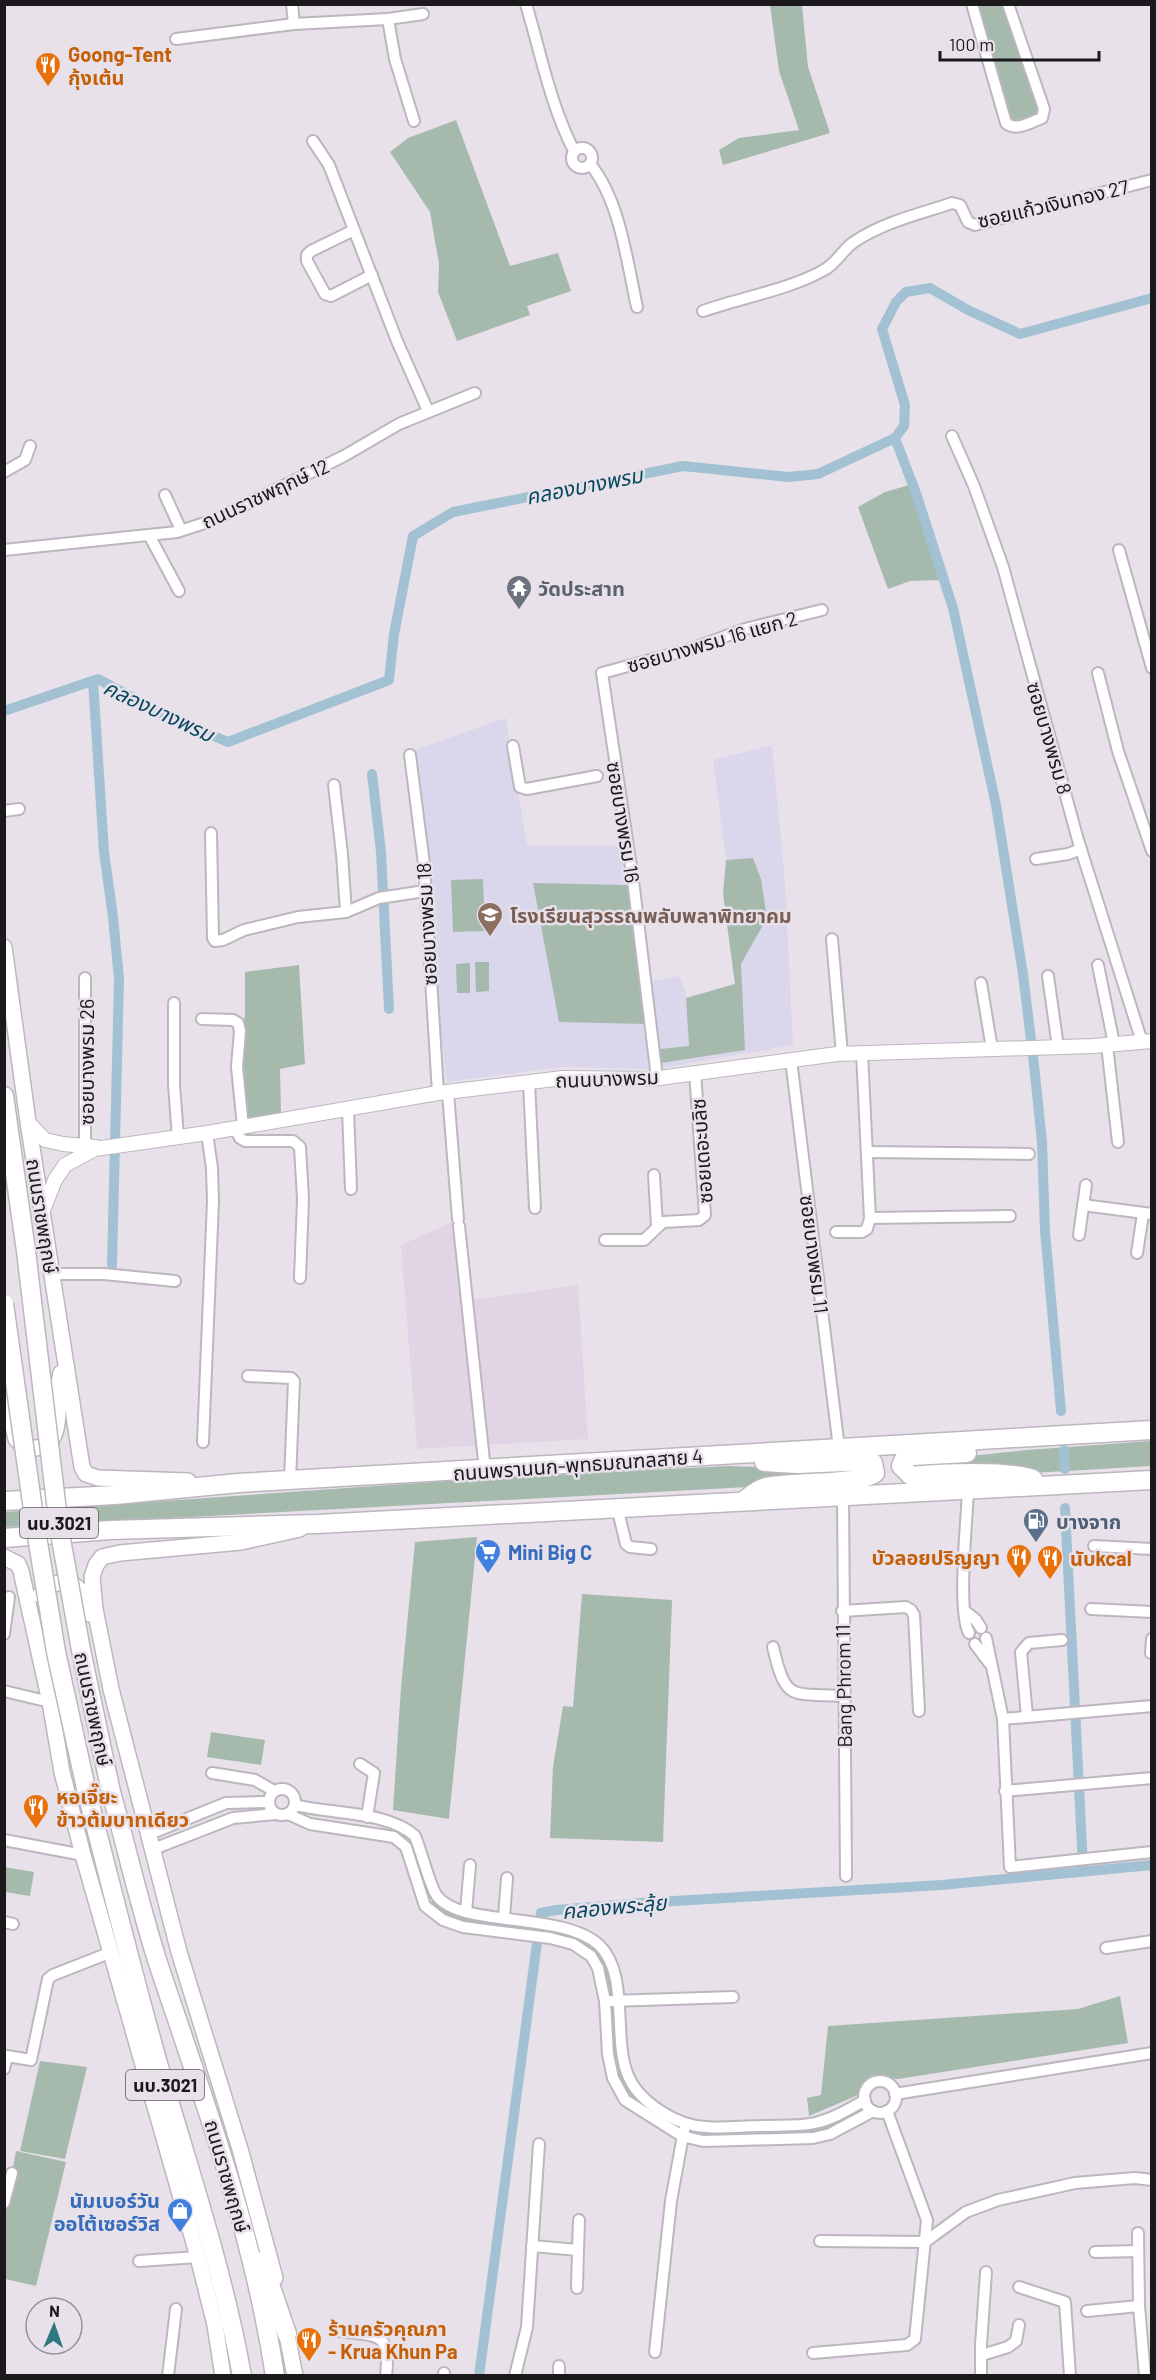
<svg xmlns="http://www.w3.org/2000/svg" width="1156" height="2380" font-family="Barlow,'Noto Sans Thai',sans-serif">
	<rect width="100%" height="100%" fill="#e8e1ea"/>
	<path fill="#e1d5e5" d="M454 1221 456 1236 464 1235 473 1300 578 1285 588 1439 417 1449 401 1245Z"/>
	<g fill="#dad7ed">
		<path d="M506 718 527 845 622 846 646 1026 649 1069 562 1067 447 1082 440 1028 430 857 414 750Z"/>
		<path d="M772 745 785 883 793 1045 662 1068 651 981 680 976 687 998 735 984 723 894 726 860 713 760Z"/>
	</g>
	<g fill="#a5baad">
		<path d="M770 5H802L808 67 830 133 723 165 719 150 739 138 799 130 779 71Z"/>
		<path d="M976 5H1004L1042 111 1039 117 1014 123 1009 117Z"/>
		<path d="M456 120 510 266 558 253 571 291 527 306 530 315 457 341 438 292 439 264 430 212 390 152 408 138Z"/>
		<path d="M909 485 943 580 910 581 888 589 858 507 885 492Z"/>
		<path d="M753 858 761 879 767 918 741 964 745 1050 661 1063 660 1049 689 1046 686 998 735 984 723 894 726 860Z"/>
		<path d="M483 879 485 931 453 932 451 880Z"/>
		<path d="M533 883 627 885 646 1024 559 1022Z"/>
		<path d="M475 962H489V991L476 992Z"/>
		<path d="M470 963V993H457L456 964Z"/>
		<path d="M299 965 305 1064 280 1069 281 1114 246 1118 239 1062 245 1014V972Z"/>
		<path d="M1151 1441V1466L1033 1473 911 1471 910 1464 922 1461 1027 1450Z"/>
		<path d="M729 1466 865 1471 748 1487 5 1527V1512L475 1479Z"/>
		<path d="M477 1537 449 1819 393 1810 401 1687 415 1542Z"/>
		<path d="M582 1594 672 1600 663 1842 550 1838 553 1767 563 1706 573 1707Z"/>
		<path d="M211 1732 265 1740 261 1765 207 1757Z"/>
		<path d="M4 1867 34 1872 30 1896 5 1892Z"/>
		<path d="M435 1899 522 1925V1931L456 1920 445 1916 431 1902Z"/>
		<path d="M554 1929C602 1947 605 1945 615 1996L607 1997 602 1968 553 1934Z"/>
		<path d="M1120 1996 1128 2043 898 2079C885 2079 875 2076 863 2083L858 2095 809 2116 807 2098 821 2095 828 2026 1078 2009Z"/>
		<path d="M609 2007H616L621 2069 676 2122 673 2128C660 2120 644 2112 633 2101 608 2077 611 2039 609 2007Z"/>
		<path d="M40 2061 87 2067 65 2159 20 2151Z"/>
		<path d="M861 2105 864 2111 827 2130 809 2134 696 2135 697 2129H799Z"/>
		<path d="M16 2151 66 2162 36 2286 5 2279V2208Z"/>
	</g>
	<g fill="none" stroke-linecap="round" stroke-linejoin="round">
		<g stroke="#a2c2d3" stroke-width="10">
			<path d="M895 438 917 496 953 608 996 805 1023 974 1034 1065 1042 1142 1045 1231 1061 1411"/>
			<path d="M93 681 104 852 113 917 119 979 112 1265"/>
			<path d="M4 711 98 679 168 717 228 742 389 680 394 634 413 536 453 512 683 466 788 477 818 474 895 438 904 426 905 405 882 329 896 302 906 292 930 288 968 310 1020 334 1152 298"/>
			<path d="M372 774 381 852 389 1009"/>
			<path d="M1064 1450 1065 1469"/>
			<path d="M1065 1508 1083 1867"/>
			<path d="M479 2376 541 1913 556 1910 641 1903 941 1885 1152 1865"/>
		</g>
		<defs>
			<g id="minor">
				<path d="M292 4 294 24"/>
				<path d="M526 4C541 54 550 104 574 151"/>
				<path d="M972 4 1006 123C1016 132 1031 122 1042 118L1044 109 1008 4"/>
				<path d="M388 19 395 59 414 121"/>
				<path d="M176 39 294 24 388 19 423 14"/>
				<path d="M313 141 329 165 397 341 428 411"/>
				<circle cx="582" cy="158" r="10"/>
				<path d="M590 164C620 200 627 262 637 307"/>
				<path d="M354 230 311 251 307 255V261L325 294 331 296 372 275"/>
				<path d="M703 311C740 298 791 289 824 270 837 263 843 249 854 242 883 222 920 214 952 203L960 205 968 222 975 225 1152 180"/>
				<path d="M952 436 974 486 1003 567 1078 840 1142 1042"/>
				<path d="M4 472 25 460 30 446"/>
				<path d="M165 495 181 530"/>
				<path d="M149 535 179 591"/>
				<path d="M4 550 177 532 214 520 344 456 399 424 475 393"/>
				<path d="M1119 550 1152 668"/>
				<path d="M1098 673 1118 751 1152 851"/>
				<path d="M513 746 520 787 527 789 597 776"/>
				<path d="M410 755 424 864 438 1093"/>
				<path d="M334 785 342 854 346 912"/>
				<path d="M4 811 19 809"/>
				<path d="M211 833 213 938 215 941 223 940 244 930 298 917 346 912 379 898 425 891"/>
				<path d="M1036 859 1068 854 1081 849"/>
				<path d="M832 939 842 1054"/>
				<path d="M1098 965 1114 1044"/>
				<path d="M1048 976 1058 1047"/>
				<path d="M981 983 992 1049"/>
				<path d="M174 1003V1085L178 1137"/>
				<path d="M202 1019 233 1020 238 1023 240 1031 237 1067 243 1127"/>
				<path d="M1107 1045 1118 1142"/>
				<path d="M791 1060 839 1448"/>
				<path d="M657 1078 633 880 602 673 691 649 745 629 822 610"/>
				<path d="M529 1082 535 1208"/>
				<path d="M448 1093 458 1219"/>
				<path d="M348 1109 351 1189"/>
				<path d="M235 1128 240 1138 245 1141H293L300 1147 303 1199 300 1278"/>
				<path d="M85 1146V978"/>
				<path d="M867 1152 1029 1154"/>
				<path d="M654 1175 657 1226"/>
				<path d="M1083 1205 1152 1214"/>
				<path d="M870 1218 1010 1216"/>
				<path d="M459 1226 485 1470"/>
				<path d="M836 1232H862L867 1229 870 1218 862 1053"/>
				<path d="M1079 1235 1086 1185"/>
				<path d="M605 1240H644L663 1222 699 1220 705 1215 695 1072"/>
				<path d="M1137 1253 1143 1214"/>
				<path d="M53 1274H104L175 1281"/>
				<path d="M248 1376 291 1378 294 1381 290 1480"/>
				<path d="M203 1442 213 1201 212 1168 207 1133"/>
				<path d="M968 1490C967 1519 957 1611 969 1633"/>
				<path d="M843 1495 846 1876"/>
				<path d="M617 1507 626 1544 630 1547 651 1549"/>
				<path d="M1094 1546 1152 1549"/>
				<path d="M1091 1609 1152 1612"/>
				<path d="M842 1611 906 1607 911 1610 914 1615 919 1711"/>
				<path d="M966 1612 976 1620 981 1628"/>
				<path d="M4 1634 9 1597"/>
				<path d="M986 1638 1003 1719 1010 1867 1152 1852"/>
				<path d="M975 1644 990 1664"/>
				<path d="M773 1647C786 1702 790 1693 843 1696"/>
				<path d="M1151 1653 1152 1639"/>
				<path d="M4 1691 50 1702"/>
				<path d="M1027 1716 1021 1652 1029 1643 1062 1640"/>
				<path d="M1003 1719 1152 1706"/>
				<path d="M360 1764 374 1773 367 1817"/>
				<path d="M212 1773 255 1780 274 1791"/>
				<circle cx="282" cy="1802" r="13"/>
				<path d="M1005 1791 1152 1778"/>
				<path d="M295 1805C330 1814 388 1811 415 1836 421 1850 430 1887 437 1896 461 1928 562 1911 599 1945 629 1973 613 2036 627 2073 637 2101 676 2126 706 2127 724 2129 742 2126 760 2126 778 2125 798 2127 815 2123 833 2119 849 2109 865 2100"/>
				<path d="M288 1814 310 1824 394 1837 406 1847 425 1906 443 1920 463 1927 550 1938 573 1944 591 1956 598 1968 605 2001 608 2054 613 2078 625 2100 682 2136 703 2141 813 2138 830 2134 873 2111"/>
				<path d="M147 1835 226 1803 268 1802"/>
				<path d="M4 1840 83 1855"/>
				<path d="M151 1850 233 1818 276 1814"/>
				<path d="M466 1912 470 1865"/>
				<path d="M504 1917 507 1878"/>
				<path d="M4 1922 13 1924"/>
				<path d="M1106 1948 1152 1941"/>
				<path d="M611 2001 733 1997"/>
				<path d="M4 2069 7 2056 31 2060 48 1979 53 1975 109 1953"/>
				<circle cx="880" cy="2097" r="16"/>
				<path d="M895 2094 1152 2053"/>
				<path d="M4 2203 12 2173"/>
				<path d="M1138 2233 1139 2306 1145 2376"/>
				<path d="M820 2241 925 2242 966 2212 998 2200 1075 2183 1135 2178 1152 2180"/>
				<path d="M532 2246 578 2250 579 2220"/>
				<path d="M1095 2252 1138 2251"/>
				<path d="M139 2261 198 2257"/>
				<path d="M1019 2287 1065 2302 1070 2376"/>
				<path d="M577 2288 578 2250"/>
				<path d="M1087 2311 1139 2306"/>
				<path d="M339 2331C378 2337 391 2330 386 2376"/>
				<path d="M655 2352 671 2201 684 2130"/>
				<path d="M813 2353 907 2345 915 2339 927 2220 887 2111"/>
				<path d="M982 2355 1008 2347 1016 2341 1019 2325"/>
				<path d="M168 2376 176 2309"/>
				<path d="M444 2376V2373"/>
				<path d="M515 2376 527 2327 539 2144"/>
				<path d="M559 2376V2366"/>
				<path d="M981 2376V2345L986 2272"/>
			</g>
			<g id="tertiary">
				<path d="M28 1122 45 1140 63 1144 96 1147"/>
				<path d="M42 1213 55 1180 65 1165 95 1149 207 1133 438 1093 563 1078 652 1079 837 1054 1093 1046 1152 1041"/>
			</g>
			<g id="secondary">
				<path d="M4 947 28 1122 82 1467 86 1474 98 1478 188 1481"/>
				<path d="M4 1386 16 1439C21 1445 27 1449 36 1448 68 1446 54 1393 61 1373"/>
				<path d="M4 1557 18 1564 21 1571 50 1702 62 1772 83 1855 198 2257 215 2325 223 2376"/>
				<path d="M40 1595C51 1580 74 1577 83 1595 86 1601 87 1608 89 1614"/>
				<path d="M275 2278 240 2149 179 1952 111 1689 95 1609 92 1577 96 1565 102 1557 120 1553 241 1542 300 1529"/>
				<path d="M285 2325 295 2376"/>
			</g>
			<g id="primary">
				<path d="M4 1096 26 1251"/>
				<path d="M967 1453 912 1456 905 1457 901 1466 911 1476C940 1473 1007 1470 1033 1479"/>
				<path d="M746 1499C752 1494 759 1489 766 1487 789 1481 862 1485 875 1473L873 1463 866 1461 797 1464 764 1462"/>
				<path d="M4 1501 115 1495 238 1483 1152 1430"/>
				<path d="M4 1538 110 1530 317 1524 1152 1480"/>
				<path d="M111 1792C127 1849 140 1907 158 1963 204 2101 253 2231 275 2376"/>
				<path d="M87 1793C111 1885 133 1976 159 2067 189 2170 223 2270 242 2376"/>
				<path d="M262 2261 287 2334"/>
			</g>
		</defs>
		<use href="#minor" stroke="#bdb6bf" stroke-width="14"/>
		<use href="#tertiary" stroke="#bdb6bf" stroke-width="16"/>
		<use href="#secondary" stroke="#bdb6bf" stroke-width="18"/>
		<use href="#primary" stroke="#bdb6bf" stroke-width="21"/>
		<use href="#minor" stroke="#fff" stroke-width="10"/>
		<use href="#tertiary" stroke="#fff" stroke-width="14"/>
		<use href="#secondary" stroke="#fff" stroke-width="15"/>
		<use href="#primary" stroke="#fff" stroke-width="18"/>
		<defs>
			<g id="primary-bridge">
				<path d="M26 1251 59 1528 81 1650 111 1792"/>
				<path d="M4 1304 35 1524 56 1652 87 1793"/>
			</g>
		</defs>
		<use href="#primary-bridge" stroke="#bdb6bf" stroke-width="21" stroke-linecap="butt"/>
		<use href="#primary-bridge" stroke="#fff" stroke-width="18"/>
	</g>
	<defs>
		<symbol id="restaurant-pin" viewBox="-11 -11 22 30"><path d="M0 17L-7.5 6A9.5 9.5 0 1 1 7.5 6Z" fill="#e8710a" stroke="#e8e1ea"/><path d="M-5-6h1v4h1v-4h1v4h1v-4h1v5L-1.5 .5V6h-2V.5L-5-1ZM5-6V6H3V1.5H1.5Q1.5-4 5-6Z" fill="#fff"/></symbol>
		<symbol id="temple-pin" viewBox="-11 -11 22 30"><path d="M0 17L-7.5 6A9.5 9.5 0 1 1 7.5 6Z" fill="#6b7280" stroke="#e8e1ea"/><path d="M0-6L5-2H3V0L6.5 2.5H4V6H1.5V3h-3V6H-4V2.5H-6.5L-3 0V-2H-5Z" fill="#fff"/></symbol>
		<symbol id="school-pin" viewBox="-11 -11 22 30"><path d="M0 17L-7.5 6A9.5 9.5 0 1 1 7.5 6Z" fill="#8d6e63" stroke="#e8e1ea"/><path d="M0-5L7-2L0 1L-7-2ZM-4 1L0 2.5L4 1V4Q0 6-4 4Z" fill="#fff"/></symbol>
		<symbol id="fuel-pin" viewBox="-11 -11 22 30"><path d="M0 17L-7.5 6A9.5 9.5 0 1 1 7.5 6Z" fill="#5c6f8a" stroke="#e8e1ea"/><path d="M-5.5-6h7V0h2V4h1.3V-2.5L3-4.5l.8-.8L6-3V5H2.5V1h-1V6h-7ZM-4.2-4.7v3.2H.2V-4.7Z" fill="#fff"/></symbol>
		<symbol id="supermarket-pin" viewBox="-11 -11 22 30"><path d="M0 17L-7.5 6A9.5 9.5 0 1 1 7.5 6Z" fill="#3f7fe0" stroke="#e8e1ea"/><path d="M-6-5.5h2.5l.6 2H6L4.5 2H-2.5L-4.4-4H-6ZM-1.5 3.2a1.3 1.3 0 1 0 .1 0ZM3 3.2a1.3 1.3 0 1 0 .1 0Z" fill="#fff"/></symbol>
		<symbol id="shop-pin" viewBox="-11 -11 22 30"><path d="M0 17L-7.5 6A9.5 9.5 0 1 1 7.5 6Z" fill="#3f7fe0" stroke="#e8e1ea"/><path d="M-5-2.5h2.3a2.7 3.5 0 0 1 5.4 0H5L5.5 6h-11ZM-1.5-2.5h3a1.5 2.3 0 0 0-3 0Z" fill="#fff"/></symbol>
	</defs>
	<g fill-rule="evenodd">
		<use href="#restaurant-pin" x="33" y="50" width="30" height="40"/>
		<use href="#temple-pin" x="504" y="573" width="30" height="40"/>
		<use href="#school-pin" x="475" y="900" width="30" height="40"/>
		<use href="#fuel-pin" x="1021" y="1506" width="30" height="40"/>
		<use href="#supermarket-pin" x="473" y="1537" width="30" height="40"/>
		<use href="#restaurant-pin" x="1004" y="1542" width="30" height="40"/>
		<use href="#restaurant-pin" x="1035" y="1543" width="30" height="40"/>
		<use href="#restaurant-pin" x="21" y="1792" width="30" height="40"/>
		<use href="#shop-pin" x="165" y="2196" width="30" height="40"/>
		<use href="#restaurant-pin" x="294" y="2325" width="30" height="40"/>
	</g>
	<g text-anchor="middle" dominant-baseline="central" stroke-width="5" stroke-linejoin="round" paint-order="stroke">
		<g fill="#e8e1ea" stroke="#58555a" stroke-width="1.5">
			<rect x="20" y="1508" width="78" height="30" rx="4.5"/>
			<rect x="126" y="2070" width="78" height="30" rx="4.5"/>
		</g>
		<g font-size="18" font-weight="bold" fill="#1b191c">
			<text x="59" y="1523">นบ.3021</text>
			<text x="165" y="2085">นบ.3021</text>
		</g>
		<g font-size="20" font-weight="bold" fill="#c56008" stroke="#e8e1ea" text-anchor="start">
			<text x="68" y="54">Goong-Tent<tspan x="68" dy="23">กุ้งเต้น</tspan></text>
			<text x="1000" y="1557" text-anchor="end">บัวลอยปริญญา</text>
			<text x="1070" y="1558">นับkcal</text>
			<text x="56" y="1796">หอเจี๊ยะ<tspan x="56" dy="23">ข้าวต้มบาทเดียว</tspan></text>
			<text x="328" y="2328">ร้านครัวคุณภา<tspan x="328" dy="23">- Krua Khun Pa</tspan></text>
		</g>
		<g font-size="20" fill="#1b191c" stroke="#e8e1ea">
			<text transform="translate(1053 203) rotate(-13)">ซอยแก้วเงินทอง 27</text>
			<text transform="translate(265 493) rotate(-25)">ถนนราชพฤกษ์ 12</text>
			<text transform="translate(712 641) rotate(-16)">ซอยบางพรม 16 แยก 2</text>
			<text transform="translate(1050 738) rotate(74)">ซอยบางพรม 8</text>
			<text transform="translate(624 822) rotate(81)">ซอยบางพรม 16</text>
			<text transform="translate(426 924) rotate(-93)">ซอยบางพรม 18</text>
			<text transform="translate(86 1062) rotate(-90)">ซอยบางพรม 26</text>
			<text transform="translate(607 1078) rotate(-2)">ถนนบางพรม</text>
			<text transform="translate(701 1151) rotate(-94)">ซอยเดอะบลิซ</text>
			<text transform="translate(43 1216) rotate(81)">ถนนราชพฤกษ์</text>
			<text transform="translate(815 1254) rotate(83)">ซอยบางพรม 11</text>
			<text transform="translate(578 1464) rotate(-4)">ถนนพรานนก-พุทธมณฑลสาย 4</text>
			<text transform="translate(843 1686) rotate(-91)">Bang Phrom 11</text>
			<text transform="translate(94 1709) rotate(78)">ถนนราชพฤกษ์</text>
			<text transform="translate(228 2176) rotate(74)">ถนนราชพฤกษ์</text>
		</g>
		<g font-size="20" font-weight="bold" fill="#5b616d" stroke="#e8e1ea" text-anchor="start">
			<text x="538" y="588">วัดประสาท</text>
		</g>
		<g font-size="20" font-weight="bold" fill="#785e54" stroke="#e8e1ea" text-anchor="start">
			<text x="510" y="915">โรงเรียนสุวรรณพลับพลาพิทยาคม</text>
		</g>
		<g font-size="20" font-weight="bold" fill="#4e5e75" stroke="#e8e1ea" text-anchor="start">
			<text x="1056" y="1521">บางจาก</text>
		</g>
		<g font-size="20" font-weight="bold" fill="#366cbe" stroke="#e8e1ea" text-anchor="start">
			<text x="508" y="1552">Mini Big C</text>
			<text x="160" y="2200" text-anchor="end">นัมเบอร์วัน<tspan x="160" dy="23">ออโต้เซอร์วิส</tspan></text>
		</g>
		<g font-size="21" font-style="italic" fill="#064860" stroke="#e8e1ea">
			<text transform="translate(584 485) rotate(-11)">คลองบางพรม</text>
			<text transform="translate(159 710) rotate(25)">คลองบางพรม</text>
			<text transform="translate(614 1906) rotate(-5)">คลองพระลุ้ย</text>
		</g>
	</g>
	<rect width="1156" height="2380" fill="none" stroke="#1b191c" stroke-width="12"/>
	<g transform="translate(54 2326) rotate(2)"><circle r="28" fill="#e8e1ea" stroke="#969198" stroke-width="1.5"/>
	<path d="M0-4.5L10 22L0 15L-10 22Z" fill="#2f777e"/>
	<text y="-9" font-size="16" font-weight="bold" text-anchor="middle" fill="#1b191c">N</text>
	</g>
	<path d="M940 51v9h159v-9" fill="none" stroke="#1b191c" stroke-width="3"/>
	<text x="949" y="51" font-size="18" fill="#1b191c" stroke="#e8e1ea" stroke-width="4.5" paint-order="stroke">100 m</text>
</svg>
